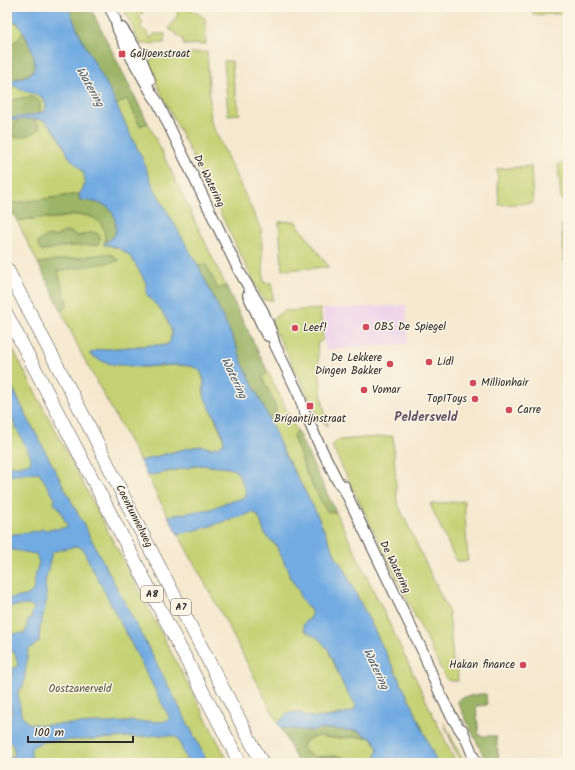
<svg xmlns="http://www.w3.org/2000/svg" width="575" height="770" font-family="Kalam,sans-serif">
	<rect width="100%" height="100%" fill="#fcf5e5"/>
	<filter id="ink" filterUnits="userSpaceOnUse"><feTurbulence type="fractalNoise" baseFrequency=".025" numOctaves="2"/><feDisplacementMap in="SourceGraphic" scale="8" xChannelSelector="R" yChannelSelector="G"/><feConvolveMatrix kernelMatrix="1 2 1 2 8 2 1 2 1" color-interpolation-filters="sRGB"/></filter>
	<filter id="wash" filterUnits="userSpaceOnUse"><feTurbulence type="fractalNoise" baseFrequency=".012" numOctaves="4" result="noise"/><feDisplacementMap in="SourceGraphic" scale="16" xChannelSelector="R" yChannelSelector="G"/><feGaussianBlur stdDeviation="0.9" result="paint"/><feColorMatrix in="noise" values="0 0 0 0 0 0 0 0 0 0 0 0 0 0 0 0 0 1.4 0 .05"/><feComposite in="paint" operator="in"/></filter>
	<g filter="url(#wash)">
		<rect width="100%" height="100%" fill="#f5e8cf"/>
		<path fill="#ecd1ea" d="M406 305 408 344 325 350 323 309Z"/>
		<g fill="#c4d274" stroke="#787e50" fill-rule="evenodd">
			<path d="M123 7H148L139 16 143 24 140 27 148 33 151 39 154 34H165L164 43 140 44Z"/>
			<path d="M179 7H187L205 18 206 44 184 45 182 38 169 29 178 14 176 12Z"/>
			<path d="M533 7H568V13L533 15Z"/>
			<path d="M16 22 21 28 23 31C21 38 15 44 7 44V33L9 32 12 26Z"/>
			<path d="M207 52 211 122 261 229 264 283H272L273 300H263L150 70 149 62 154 58 160 56Z"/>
			<path d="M224 61H232L233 79 240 114 228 115Z"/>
			<path d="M11 84 20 89 37 94 44 99 46 106 44 111 39 114 40 109V102C26 94 22 98 7 102V88L8 85Z"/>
			<path d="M127 99 140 126 148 123 226 286 218 289 206 264 203 263 198 266 195 261 155 190 148 174 143 160 116 105Z"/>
			<path d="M31 119 43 120 51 127 58 136 70 158 83 171 85 178V184L82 191 79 194 8 204 7 136 8 137 37 131 39 128C39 123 35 121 31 119Z"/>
			<path d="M17 120 16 122 7 133V121Z"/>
			<path d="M568 163V199L561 200 558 164Z"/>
			<path d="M531 166 533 203 499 205 497 169Z"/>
			<path d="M76 215C95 215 107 222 105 243L103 244 118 248 125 252 131 257 146 282 148 296 160 309 167 320 172 332 170 342 166 345H151L97 350 90 354 108 363 142 367 175 365 190 366 198 368 202 375 204 382 203 391 223 437 224 443 217 447 211 448 201 446 172 452 140 461 82 355 61 310 66 307 67 304 57 271 119 260 105 254 38 263 17 221 39 218H59ZM69 232 78 236 88 233 82 245 61 247 42 251 51 236 55 237 60 234Z"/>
			<path d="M295 221 329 267 282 270 279 222Z"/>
			<path d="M568 224V261H564L562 225Z"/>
			<path d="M320 309 323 339 317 344 322 399 328 426 323 422 314 408 272 324V320L276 316 284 311Z"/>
			<path d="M7 338 229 763H208L172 693 24 411 7 377Z"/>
			<path d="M268 372 297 431 293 435 329 512H336L456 763H437L412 705 349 580C347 573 343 565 338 561L313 506 284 453 268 418 276 414 261 377Z"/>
			<path d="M7 390 202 763H7Z"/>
			<path d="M393 436 397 502 449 613 453 663 457 664 458 681H449L445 677 332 446 338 440Z"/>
			<path d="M200 465 229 468 235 470 239 475 246 492V496L245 498 227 502 211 509 168 516 147 476Z"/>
			<path d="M464 501 468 561H456L430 504Z"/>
			<path d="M252 512C262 516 261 526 265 534 268 539 274 543 277 547L278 550 283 559 285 565 288 568 289 576 299 591 301 597 311 611 312 615 310 619 306 621 328 649 344 687 356 705 354 710C344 714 321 719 310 717 306 716 302 714 298 712L284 717 278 723 226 622 178 534 200 529 246 515Z"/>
			<path d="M444 723 464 763H460Z"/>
			<path d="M319 736 333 738 368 737 374 740 378 750C375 755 377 758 375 763H350V761L321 756 314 757 304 751C302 739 309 738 319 736Z"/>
		</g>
		<g fill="#9bb466" stroke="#637048">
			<path d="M68 7H90L148 123 140 126 127 99 116 105 107 85 82 40Z"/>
			<path d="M23 31C36 60 47 73 7 81V44C15 44 21 38 23 31Z"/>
			<path d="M26 97H32L40 102V109L39 114 29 116 7 118V102Z"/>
			<path d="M31 119C35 122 39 123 39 129 32 136 17 139 7 136V133L16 122 17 120Z"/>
			<path d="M79 194 80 200C88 200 101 203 108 207 116 213 119 230 113 237 111 239 108 241 105 243 107 222 94 214 75 215 68 215 63 217 56 218 43 218 30 218 17 221L8 204Z"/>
			<path d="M64 232H69L78 236C82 236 85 234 89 233 98 231 103 236 98 245 79 245 61 246 42 251L38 246V242C43 237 48 235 55 237Z"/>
			<path d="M105 254C111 254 115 256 119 261L58 271 67 304 66 307 61 310 38 263Z"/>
			<path d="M203 263 206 264 218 289 226 286 268 372 262 377C266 386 277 404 276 414L268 418 243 364 234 340 198 266Z"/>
			<path d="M297 431 336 512H329L326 510 307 475 294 439 293 435Z"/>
			<path d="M480 694H486L487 705 476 706 479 736H496L499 762H513V763H487L457 701 460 698Z"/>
			<path d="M281 728 311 731 319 729H334L358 731 368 737 333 738 319 736 310 738 305 742 303 745 304 751C307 753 311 757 316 757 326 758 344 751 350 763H298Z"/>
		</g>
		<g fill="#72abe2" stroke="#4e6b86" fill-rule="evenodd">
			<path d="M9 7H68L82 40 107 85 133 140 143 160 148 174 155 190 200 269 234 341 243 364 265 410 284 453 313 506 338 561C343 565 347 573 349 580L412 705 437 763H375C377 758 375 755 378 750L374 740 358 731 334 729H319L311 731 281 728 278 723C282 719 286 714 290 713 298 710 304 717 311 717 324 719 343 715 354 710L356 705 344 687 328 649 319 639 304 630 303 625 306 621 310 619 312 615 311 611 300 597 299 591 289 576 288 568 285 565 283 559 278 550 277 546C274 542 268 539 265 534 261 526 262 515 252 512L246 515 200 529 178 534 168 516 211 509 227 502 245 498 246 496V492L239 475 235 470 229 468 200 465 147 476 140 461 188 448 201 446 211 448 217 447 224 443C223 427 211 413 205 398 202 389 207 378 199 370 190 361 154 367 142 367 136 367 130 366 124 365 119 365 113 365 108 363 102 362 95 357 89 354L97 350 151 345H166L170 342 172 332 167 320 160 309 148 296 146 293V282L131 257 125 252 118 248 110 245H103C106 242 110 240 113 237 119 230 115 212 108 207 101 203 88 200 80 200L79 194C83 190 86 184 85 178 83 169 76 165 70 158 68 156 67 153 66 150 61 141 53 126 44 121 36 117 16 120 7 121V118C19 117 33 117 44 111L46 106 44 99C39 95 34 94 28 92 21 89 15 85 8 85L7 88V81C14 80 25 78 31 73 42 64 24 31 17 22L7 21C7 15 10 14 9 7Z"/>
			<path d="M7 377 24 411 172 693 208 763H7C7 758 11 756 15 755L12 743H7V720L12 711 9 702 7 700C7 691 5 682 13 675V669L18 665 15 653 7 649V632L12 634 25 633 26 630 28 619 31 618 34 607 27 605 7 607V599L26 596 33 591 35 575 39 563 36 554 13 550H7V535L39 531 41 529 48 530 68 527 58 506 54 504 55 499 39 472 7 476V466H18L30 463 31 457 11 417 7 416ZM76 546 82 548 170 719C161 723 159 722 149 721 147 721 144 722 142 722 136 722 133 720 127 722L40 725 28 723 21 714 18 692 24 684 28 650 39 642 40 628 47 599 45 583 52 552ZM157 735 174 736 178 739 187 761C139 765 89 761 41 760L35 761 31 758V748C42 739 59 741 73 740 92 740 110 738 129 737 139 737 148 737 157 735Z"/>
		</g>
	</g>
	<g filter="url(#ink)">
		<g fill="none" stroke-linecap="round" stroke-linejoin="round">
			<defs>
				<g id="secondary">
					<path d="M109 7 115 18 118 30 131 57 152 94 157 101 239 271 263 311 271 331 275 345 299 395 304 411 317 440 337 480 345 491"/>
					<path d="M122 28 129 38 139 54 150 80"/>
					<path d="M248 295 266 334 268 336"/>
					<path d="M344 486 345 491 424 654C434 682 446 710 463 734"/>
					<path d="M462 729 476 763"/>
				</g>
				<g id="motorway">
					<path d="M7 269 94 436 136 522 262 763"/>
					<path d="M7 315 240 763"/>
				</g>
			</defs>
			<use href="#secondary" stroke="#494744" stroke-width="12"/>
			<use href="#motorway" stroke="#494744" stroke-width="14"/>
			<use href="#secondary" stroke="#fff" stroke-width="10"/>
			<use href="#motorway" stroke="#fff" stroke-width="13"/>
		</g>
	</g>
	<g fill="#d1495b" stroke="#fcf5e5" stroke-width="1.5">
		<rect x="118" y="50" width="8" height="8" rx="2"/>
		<circle cx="366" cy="327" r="4"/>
		<circle cx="295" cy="328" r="4"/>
		<circle cx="429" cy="362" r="4"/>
		<circle cx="390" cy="364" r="4"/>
		<circle cx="473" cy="383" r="4"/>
		<circle cx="364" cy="390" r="4"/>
		<circle cx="475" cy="399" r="4"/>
		<rect x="306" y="402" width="8" height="8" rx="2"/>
		<circle cx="509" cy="410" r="4"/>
		<circle cx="523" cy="665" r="4"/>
	</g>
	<g text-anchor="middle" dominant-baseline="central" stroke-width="3" stroke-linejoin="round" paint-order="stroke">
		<g fill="#fcf5e5" stroke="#6a6863" stroke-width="1">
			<rect x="141" y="586" width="22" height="16" rx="3"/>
			<rect x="171" y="599" width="20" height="16" rx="3"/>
		</g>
		<g font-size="10" font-weight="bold" fill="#2b2b2b">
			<text x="152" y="594">A8</text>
			<text x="181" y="607">A7</text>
		</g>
		<g font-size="11" fill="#2b2b2b" stroke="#fcf5e5" text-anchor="start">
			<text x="130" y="54">Galjoenstraat</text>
			<text x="374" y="327">OBS De Spiegel</text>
			<text x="303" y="328">Leef!</text>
			<text x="382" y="358" text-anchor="end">De Lekkere<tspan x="382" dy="13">Dingen Bakker</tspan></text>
			<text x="437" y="362">Lidl</text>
			<text x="481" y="383">Millionhair</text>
			<text x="372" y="390">Vomar</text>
			<text x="467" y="399" text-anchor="end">Top1Toys</text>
			<text x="517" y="410">Carre</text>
			<text x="310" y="419" text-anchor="middle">Brigantijnstraat</text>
			<text x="515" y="665" text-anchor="end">Hakan finance</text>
		</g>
		<g font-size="11" fill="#2b2b2b" stroke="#fcf5e5">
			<text transform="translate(209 181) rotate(64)">De Watering</text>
			<text transform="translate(134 516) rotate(63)">Coentunnelweg</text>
			<text transform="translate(395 567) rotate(64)">De Watering</text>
		</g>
		<g font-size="11" fill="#51553d" stroke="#fcf5e5">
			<text x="80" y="689">Oostzanerveld</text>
		</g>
		<g font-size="12" font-style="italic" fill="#44586b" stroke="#fcf5e5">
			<text transform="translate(90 87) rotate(60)">Watering</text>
			<text transform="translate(234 378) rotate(64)">Watering</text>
			<text transform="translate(376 669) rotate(64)">Watering</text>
		</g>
		<g font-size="13" font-weight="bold" fill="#665466" stroke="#fcf5e5">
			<text x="426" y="417">Peldersveld</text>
		</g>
	</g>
	<rect width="575" height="770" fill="none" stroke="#fcf5e5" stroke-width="24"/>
	<path d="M28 736v6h105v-6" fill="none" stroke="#2b2b2b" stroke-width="2"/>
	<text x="34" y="736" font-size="12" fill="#2b2b2b" stroke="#fcf5e5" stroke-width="3" paint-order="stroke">100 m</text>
</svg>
